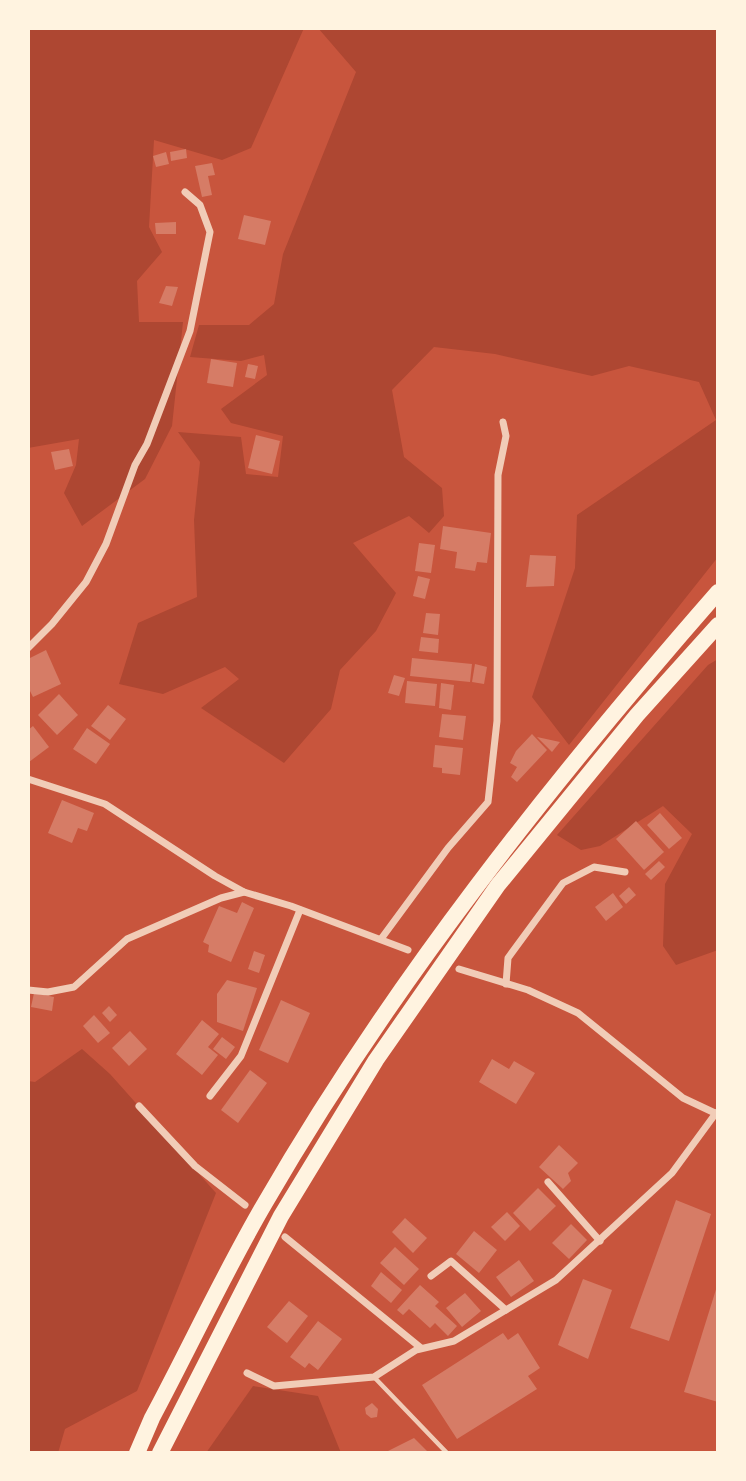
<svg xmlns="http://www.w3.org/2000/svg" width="746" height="1481" font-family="'Noto Sans',sans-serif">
	<rect width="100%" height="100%" fill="#c8553d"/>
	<g fill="#ae4732">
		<path d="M28 28H304L251 148 222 160 154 140 149 227 162 252 137 281 139 322H183L172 426 145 479 82 526 64 493 76 465 79 439 28 448Z"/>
		<path d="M318 28H718V557L569 745 532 697 575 568 577 515 716 420 699 382 629 366 592 376 495 354 434 347 392 390 404 457 442 488 444 516 429 533 409 516 353 543 396 593 376 631 340 670 331 709 284 763 201 708 239 679 225 667 163 694 119 684 138 623 197 597 194 520 200 462 178 432 241 437 246 474 278 477 283 436 231 423 221 409 267 375 264 355 241 361 190 357 199 325H249L274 304 283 254 356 72Z"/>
		<path d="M718 659V950L676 965 663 946 665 884 692 834 663 806 600 846 581 850 557 835 708 665Z"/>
		<path d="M82 1049 110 1074 216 1193 137 1391 65 1429 58 1453H28V1081L35 1082Z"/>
		<path d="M253 1386 318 1396 341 1453H206Z"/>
	</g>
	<g fill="#d67c66">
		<path d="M186 149 187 158 171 161 170 152Z"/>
		<path d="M166 152 169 164 156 167 153 156Z"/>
		<path d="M212 163 215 175 208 176 212 195 202 197 195 166Z"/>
		<path d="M244 215 271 221 265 245 238 239Z"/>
		<path d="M176 222V234H156L155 223Z"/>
		<path d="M166 286 178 287 172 306 159 303Z"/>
		<path d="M211 359 237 363 233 387 207 383Z"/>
		<path d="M248 364 258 366 255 379 245 377Z"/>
		<path d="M256 435 280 441 272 474 248 468Z"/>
		<path d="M69 449 73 466 55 470 51 452Z"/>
		<path d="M443 526 491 533 487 563 477 562 475 571 455 568 457 552 440 549Z"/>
		<path d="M419 543 435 545 431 573 415 571Z"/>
		<path d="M530 555 556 556 554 586 526 587Z"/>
		<path d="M418 576 430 579 425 599 413 596Z"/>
		<path d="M426 613 440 614 438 635 423 633Z"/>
		<path d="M421 637 439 639 438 653 419 651Z"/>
		<path d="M46 650 61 684 33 697 28 687V659Z"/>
		<path d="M412 658 472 664 470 682 410 676Z"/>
		<path d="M475 664 487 667 484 684 472 682Z"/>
		<path d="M394 675 405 678 399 696 388 693Z"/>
		<path d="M407 681 437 684 435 706 405 703Z"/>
		<path d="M441 683 454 685 451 710 439 708Z"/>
		<path d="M59 694 78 715 57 735 38 715Z"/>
		<path d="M108 705 126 719 110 740 91 726Z"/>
		<path d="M442 714 466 716 463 740 439 737Z"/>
		<path d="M33 726 49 747 29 762 28 730Z"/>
		<path d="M87 728 110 744 96 764 73 749Z"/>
		<path d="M532 734 547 750 517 782 511 777 517 767 510 763 516 751Z"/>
		<path d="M537 737 560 742 552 752Z"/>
		<path d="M435 745 463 748 460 775 442 773V768L433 767Z"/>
		<path d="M62 800 94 813 87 831 78 828 72 843 48 833Z"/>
		<path d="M660 813 682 838 669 849 647 825Z"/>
		<path d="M636 821 664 852 644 870 616 839Z"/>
		<path d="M659 861 665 867 651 880 645 874Z"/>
		<path d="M629 887 636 895 626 904 619 896Z"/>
		<path d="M613 893 623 907 606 921 595 907Z"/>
		<path d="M242 902 254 908 231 962 208 952 209 945 203 942 219 906 237 913Z"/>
		<path d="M254 951 265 955 259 973 248 969Z"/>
		<path d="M227 980 257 988 243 1031 217 1022V994Z"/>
		<path d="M34 993 54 997 52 1011 31 1007Z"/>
		<path d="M281 1000 310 1013 288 1063 259 1050Z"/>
		<path d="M109 1006 117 1015 110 1022 102 1013Z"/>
		<path d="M94 1015 110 1033 98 1043 83 1026Z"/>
		<path d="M202 1020 219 1034 208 1047 218 1055 202 1075 176 1054Z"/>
		<path d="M130 1031 147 1049 129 1066 112 1048Z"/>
		<path d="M222 1037 235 1047 226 1059 213 1049Z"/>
		<path d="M492 1059 509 1069 514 1061 535 1073 516 1104 479 1082Z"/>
		<path d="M250 1070 267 1083 238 1123 221 1110Z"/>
		<path d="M559 1145 578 1163 568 1173 571 1181 563 1189 539 1167Z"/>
		<path d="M538 1188 556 1206 530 1231 513 1213Z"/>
		<path d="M676 1200 711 1214 669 1341 630 1328Z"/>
		<path d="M507 1212 520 1226 505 1241 491 1227Z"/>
		<path d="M405 1218 427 1238 413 1253 392 1232Z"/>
		<path d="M571 1224 587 1240 569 1259 552 1243Z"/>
		<path d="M474 1231 497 1250 479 1273 456 1254Z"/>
		<path d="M395 1247 419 1269 404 1285 380 1263Z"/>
		<path d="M519 1260 534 1281 511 1297 496 1277Z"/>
		<path d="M381 1272 402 1290 391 1303 371 1286Z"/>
		<path d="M583 1279 612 1290 588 1359 558 1345Z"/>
		<path d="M718 1283V1402L684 1392Z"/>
		<path d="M420 1285 439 1302 435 1306 457 1326 448 1336 435 1323 430 1328 409 1309 403 1315 397 1310Z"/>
		<path d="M465 1293 481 1311 462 1327 446 1308Z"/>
		<path d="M289 1301 308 1316 287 1343 267 1327Z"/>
		<path d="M318 1321 342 1339 318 1370 309 1363 305 1368 290 1357Z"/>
		<path d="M503 1333 508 1340 518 1333 540 1368 528 1376 537 1389 457 1439 422 1385Z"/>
		<path d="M372 1403 378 1409 377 1417 371 1418 366 1414 365 1408Z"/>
		<path d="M414 1438 429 1453H384Z"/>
	</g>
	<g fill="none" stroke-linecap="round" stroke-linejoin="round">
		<path stroke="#f1ccb7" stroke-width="4.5" d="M374 1377 447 1453"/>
		<g stroke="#f1ccb7" stroke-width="7">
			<path d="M28 648 52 624 86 582 106 544 135 465 147 444 190 331 210 232 200 205 185 192"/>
			<path d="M28 779 105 804 215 876 244 892 291 906 408 950"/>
			<path d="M381 939 448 848 488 802 497 721 498 475 506 436 503 422"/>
			<path d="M459 969 528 990 578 1013 683 1098 717 1114"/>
			<path d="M506 984 508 958 563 883 594 867 625 872"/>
			<path d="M28 990 48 992 74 987 127 939 221 898 244 892"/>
			<path d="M210 1096 241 1056 300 910"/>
			<path d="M139 1106 195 1166 245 1205"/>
			<path d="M548 1182 600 1241"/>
			<path d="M285 1237 421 1348"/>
			<path d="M431 1276 451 1261 506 1310"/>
			<path d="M247 1373 274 1386 374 1377 416 1350 454 1341 556 1280 672 1173 716 1113"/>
		</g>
		<g stroke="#fff3e0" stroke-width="16">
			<path d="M137 1453 152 1418C190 1347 224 1273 265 1203 392 983 551 783 718 592"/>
			<path d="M160 1453 281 1216 376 1060 498 885 637 715 718 625"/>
		</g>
	</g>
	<rect width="746" height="1481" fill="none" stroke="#fff3e0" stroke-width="60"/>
</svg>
